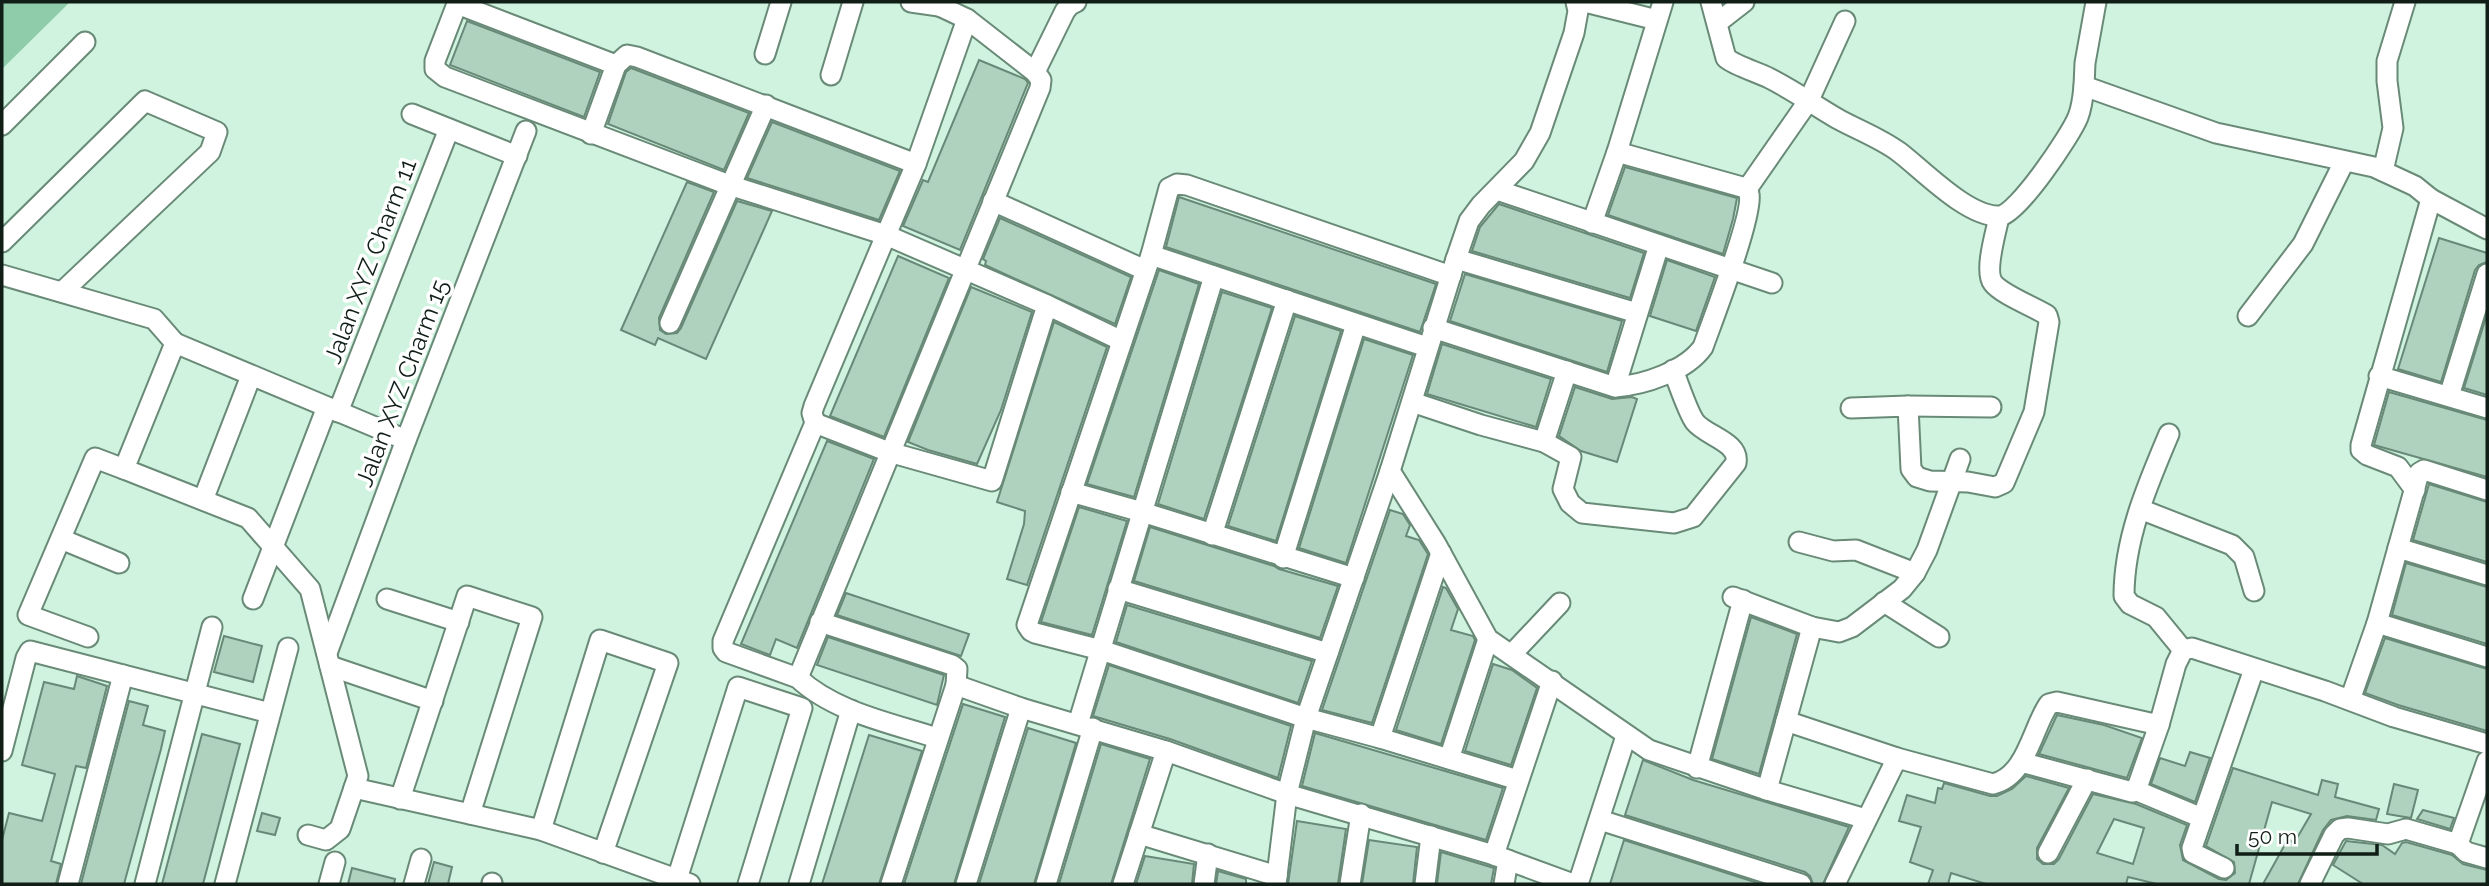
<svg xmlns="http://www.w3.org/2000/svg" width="2489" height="886" font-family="Raleway,sans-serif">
	<rect width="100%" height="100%" fill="#cff3de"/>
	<path fill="#8fccaa" d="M2 2H70L2 69Z"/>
	<g fill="#afd2be" stroke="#688977" stroke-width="2" fill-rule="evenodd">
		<path d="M467 21 600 72 584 117 450 65Z"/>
		<path d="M979 60 1025 79 1028 83 960 250 903 226 923 180 928 182Z"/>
		<path d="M631 68 749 113 724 170 608 124 626 72Z"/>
		<path d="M772 122 900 171 879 220 747 178Z"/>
		<path d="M1625 167 1737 198 1733 219 1723 254 1608 215Z"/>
		<path d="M687 182 714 192 659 318 660 330 666 334 677 333 681 328 737 201 772 211 706 359 658 338 655 345 621 330Z"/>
		<path d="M1179 197 1436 284 1420 332 1166 247Z"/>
		<path d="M1499 204 1644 253 1630 298 1472 251 1480 227Z"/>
		<path d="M1000 218 1131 277 1115 324 985 265 986 261 983 259Z"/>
		<path d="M2439 238 2487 253V262L2479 265 2475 270 2441 382 2398 369Z"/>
		<path d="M898 256 949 278 884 437 830 416Z"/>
		<path d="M1667 260 1715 277 1696 331 1650 316Z"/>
		<path d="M1159 270 1199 284 1134 497 1087 484Z"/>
		<path d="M1465 274 1622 321 1607 372 1450 321Z"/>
		<path d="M971 287 1032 312 1001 410 977 464 928 450 908 442Z"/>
		<path d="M1222 292 1272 308 1204 519 1158 504Z"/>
		<path d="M2487 314V395L2464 388Z"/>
		<path d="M1295 316 1341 331 1276 541 1228 526Z"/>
		<path d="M1054 322 1107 347 1027 585 1007 579 1024 524 1025 511 997 502Z"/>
		<path d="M1364 339 1413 355 1346 563 1299 548Z"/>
		<path d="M1442 344 1551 379 1536 427 1427 394Z"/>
		<path d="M1575 387 1612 399 1632 397 1637 399 1617 462 1581 451 1559 436Z"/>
		<path d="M2389 392 2487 420V477L2374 445Z"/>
		<path d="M827 441 874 459 797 648 776 639 770 655 741 644Z"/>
		<path d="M2429 484 2487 502V562L2413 540Z"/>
		<path d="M1079 507 1127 521 1092 635 1041 622Z"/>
		<path d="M1390 510 1403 514 1410 525 1406 536 1419 540 1428 554 1372 723 1322 710Z"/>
		<path d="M1150 527 1274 566 1279 569 1338 586 1320 638 1134 581Z"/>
		<path d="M2406 563 2487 587V644L2392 615Z"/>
		<path d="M1443 587 1446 588 1458 609 1451 630 1473 636 1475 640 1441 744 1396 730Z"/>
		<path d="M846 593 969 634 961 656 837 615Z"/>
		<path d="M1127 605 1312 661 1298 703 1116 642Z"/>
		<path d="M1751 617 1797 634 1759 774 1712 759Z"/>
		<path d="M224 636 262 646 253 682 214 672Z"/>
		<path d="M828 637 944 675 937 705 817 665Z"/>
		<path d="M2385 638 2487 669V731L2398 705 2365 693Z"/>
		<path d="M1493 664 1512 670 1537 688 1511 765 1465 751Z"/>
		<path d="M1109 665 1291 726 1278 778 1170 739 1093 716Z"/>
		<path d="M77 676 107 686 86 768 76 766 51 861 61 864 56 884H2V840L9 813 42 821 55 774 22 765 44 682 74 689Z"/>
		<path d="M129 701 148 706 143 725 165 731 161 749 124 884H81Z"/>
		<path d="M963 704 1005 717 954 884H904Z"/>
		<path d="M2057 715 2104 725 2142 738 2127 778 2039 754Z"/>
		<path d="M1028 728 1076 743 1034 884H979Z"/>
		<path d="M1315 733 1503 788 1486 840 1302 786Z"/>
		<path d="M202 734 240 744 235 763 203 884H162Z"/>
		<path d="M869 735 922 751 879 884H822Z"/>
		<path d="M1101 744 1150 759 1111 884H1059Z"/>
		<path d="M2190 752 2210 758 2195 802 2151 784 2160 758 2185 766Z"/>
		<path d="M1643 760 1693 780 1849 827 1823 884H1813L1810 876 1805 872 1625 815Z"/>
		<path d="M2233 768 2318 795 2322 780 2338 784 2335 797 2379 809 2376 820 2347 816 2331 820 2323 830 2298 884H2263L2288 839 2294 843 2311 814 2272 802 2249 884H2157L2128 877 2126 884H1986L1951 873 1948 884H1928L1933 870 1910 862 1921 827 1899 821 1907 795 1935 803 1938 788 1942 789 1944 783 1990 796H1997L2012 789 2026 776 2069 788 2037 848V859L2043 864H2054L2059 859 2093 794 2136 804 2187 825 2180 845 2183 860 2219 879 2226 880 2235 873 2234 862 2206 846ZM2114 819 2144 828 2133 864 2097 853Z"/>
		<path d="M2394 784 2418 790 2411 818 2387 814Z"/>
		<path d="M2423 810 2454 818 2450 829 2417 819Z"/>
		<path d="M262 813 280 818 275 835 257 831Z"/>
		<path d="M1297 821 1346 829 1338 884H1288Z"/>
		<path d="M1369 840 1417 847 1413 884H1362Z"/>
		<path d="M1624 840 1761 884H1610Z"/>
		<path d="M2346 841 2382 845 2395 854 2402 843 2406 842 2452 855 2463 864 2487 870V884H2363L2333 865Z"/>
		<path d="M1441 852 1494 868 1491 884H1437Z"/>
		<path d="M1145 856 1194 864 1192 884H1136Z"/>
		<path d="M434 862 452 867 448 884H428Z"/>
		<path d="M352 868 395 879 394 884H348Z"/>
		<path d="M1218 871 1246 879V884H1216Z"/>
	</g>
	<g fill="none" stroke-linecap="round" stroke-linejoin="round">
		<defs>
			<g id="street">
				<path d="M911 2 939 6"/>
				<path d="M931 2 967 19"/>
				<path d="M1585 2 1657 20"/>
				<path d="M1711 2 1726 58C1736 66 1757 72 1769 78 1793 90 1814 105 1838 119 1858 130 1880 138 1899 152 1923 170 1968 218 2000 216 2017 215 2071 135 2078 117 2082 107 2083 97 2084 86"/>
				<path d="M2096 2 2085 63 2084 86 2216 133 2374 167 2415 186 2431 199 2487 229"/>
				<path d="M1717 23 1744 2"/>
				<path d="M765 54 781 2"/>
				<path d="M616 65 457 4 435 61V69L445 77 729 185 886 235 1047 305 1122 341"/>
				<path d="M1035 72 1065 11 1070 5 1076 2"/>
				<path d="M831 75 853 2"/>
				<path d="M412 114 517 156"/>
				<path d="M2 125 85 42"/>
				<path d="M591 134 616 65 627 55 637 57 916 164"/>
				<path d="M2383 171 2393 128 2387 81V61L2405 2"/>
				<path d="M1747 189 1809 100 1845 21"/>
				<path d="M1497 190 1772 283"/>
				<path d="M993 201 1145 270"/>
				<path d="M1592 223 1617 152 1663 2"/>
				<path d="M2 242 145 101 217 132 210 152 62 292"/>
				<path d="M1151 255 1427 347"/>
				<path d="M1456 259 1637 313"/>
				<path d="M2 275 154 319 175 343 124 469 248 518 310 589 358 776 354 788 541 830 690 884"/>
				<path d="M1451 276 1187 185 1177 184 1169 188 1151 255 1027 625 1031 631 1035 633 1101 650 1306 718 1380 738 1518 780"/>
				<path d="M2248 316 2303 244 2344 162"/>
				<path d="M670 323 766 105"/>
				<path d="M1433 328 1615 387C1644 385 1686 371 1703 347 1712 322 1754 213 1749 194 1748 188 1747 189 1742 187L1617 152"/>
				<path d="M175 343 406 440"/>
				<path d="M2379 376 2487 408"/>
				<path d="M1615 387 1659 245"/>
				<path d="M2449 396 2487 274"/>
				<path d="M1412 402 1481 425 1544 442 1567 371"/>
				<path d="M1908 406 1991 407"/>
				<path d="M1851 408 1908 406 1911 469 1917 477 1930 481 1968 482 1995 487 2004 483 2034 412 2049 322 2047 315C2034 307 2001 294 1993 283 1984 271 1996 232 1999 217"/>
				<path d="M338 412 449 129"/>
				<path d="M815 423 889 452 992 481 1047 305"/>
				<path d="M2169 434C2147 486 2124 539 2124 596L2130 604 2156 617 2183 650"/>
				<path d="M1544 442 1571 457 1563 489 1570 503 1582 513 1674 523 1693 517 1736 463C1740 442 1706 436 1695 422 1688 413 1678 382 1673 370"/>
				<path d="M1390 471 1436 544 1488 639 1649 750 1767 790 1866 819"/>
				<path d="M2415 490 2398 467 2367 455 2361 450V445L2431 199"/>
				<path d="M1071 492 1142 512 1354 578"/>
				<path d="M203 500 251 376"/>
				<path d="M2140 509 2232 545 2244 557 2254 591"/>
				<path d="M1212 535 1287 300"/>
				<path d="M61 539 119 563"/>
				<path d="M1799 542 1833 551 1856 550 1915 573"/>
				<path d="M2398 548 2487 575"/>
				<path d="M1283 558 1356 324"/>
				<path d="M1118 589 1328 653"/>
				<path d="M1733 597 1812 627 1839 632 1852 627 1902 589 1915 573 1927 550 1960 459"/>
				<path d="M253 599 327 407"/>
				<path d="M387 599 459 622"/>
				<path d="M1884 602 1939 637"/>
				<path d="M820 622 952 665 957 669 956 685 891 884"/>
				<path d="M2377 623 2487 657"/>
				<path d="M88 637 28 615 95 458 124 469"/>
				<path d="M327 653 406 440 526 131"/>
				<path d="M1512 654 1560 603"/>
				<path d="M330 666 433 701"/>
				<path d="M798 678 726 652 723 648V641L815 423 812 413 814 406 916 164 967 19 1035 72 1041 80 1040 88 798 678C834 712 891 723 937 738"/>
				<path d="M956 685 1021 708 1166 751 1287 794 1494 855 1573 884"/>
				<path d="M2350 700 2377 623 2419 473 2424 470 2487 490"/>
				<path d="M1786 721 1897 758 1993 784C2027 776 2032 728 2049 704L2057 702 2159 725 2176 664 2183 650 2192 648 2325 691 2394 717 2487 744"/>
				<path d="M1078 724 1214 276"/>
				<path d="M1380 738 1441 553"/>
				<path d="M2 751 26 658 30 651 270 713"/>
				<path d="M1449 759 1488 639"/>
				<path d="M2487 761 2458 844 2466 852 2487 858"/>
				<path d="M2021 762 2132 792 2138 785 2159 725"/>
				<path d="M1697 768 1743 600"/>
				<path d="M1767 790 1812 627"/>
				<path d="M2135 790 2202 818"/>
				<path d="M400 799 467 596 532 617 470 814"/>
				<path d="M1600 820 1801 884"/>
				<path d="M541 830 600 640 668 663 603 853"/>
				<path d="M1139 834 1277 876"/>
				<path d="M308 835 326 840 340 829 354 788"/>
				<path d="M2048 853 2087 779"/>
				<path d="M1494 855 1552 681"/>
				<path d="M2224 868 2193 853 2192 848 2254 669"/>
				<path d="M677 879 738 687 802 708 748 884"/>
				<path d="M68 884 123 675"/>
				<path d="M145 884 212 627"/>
				<path d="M225 884 288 648"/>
				<path d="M329 884 335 862"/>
				<path d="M414 884 421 859"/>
				<path d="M492 884V883"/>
				<path d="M799 884 851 710"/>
				<path d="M966 884 1021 708"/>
				<path d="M1046 884 1093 728"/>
				<path d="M1123 884 1166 751"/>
				<path d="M1204 884 1208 854"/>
				<path d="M1276 884 1287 794 1306 718 1390 471 1456 259 1469 221 1481 205 1524 161 1540 133 1574 33 1578 11 1576 2"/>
				<path d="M1350 884 1361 814"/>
				<path d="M1425 884 1431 836"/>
				<path d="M1504 884 1508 860"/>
				<path d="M1578 884 1626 736"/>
				<path d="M1835 884 1897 758"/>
				<path d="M2310 884 2334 835 2340 829 2348 828 2388 834 2406 829 2458 844"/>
			</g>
		</defs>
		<use href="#street" stroke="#698a77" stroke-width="23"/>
		<use href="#street" stroke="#fff" stroke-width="19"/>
	</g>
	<g text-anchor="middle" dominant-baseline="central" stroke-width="7" stroke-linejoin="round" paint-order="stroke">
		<g font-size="24" fill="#111e17" stroke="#fff">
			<text transform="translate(370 261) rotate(-69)">Jalan XYZ Charm 11</text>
			<text transform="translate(402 383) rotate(-69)">Jalan XYZ Charm 15</text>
		</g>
	</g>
	<rect width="2489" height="886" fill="none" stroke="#111e17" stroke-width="7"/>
	<path d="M2237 844v10h140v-10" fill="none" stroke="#111e17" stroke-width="3.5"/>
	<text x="2248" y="844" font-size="21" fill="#111e17" stroke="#ffffff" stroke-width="5" paint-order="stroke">50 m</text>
</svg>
